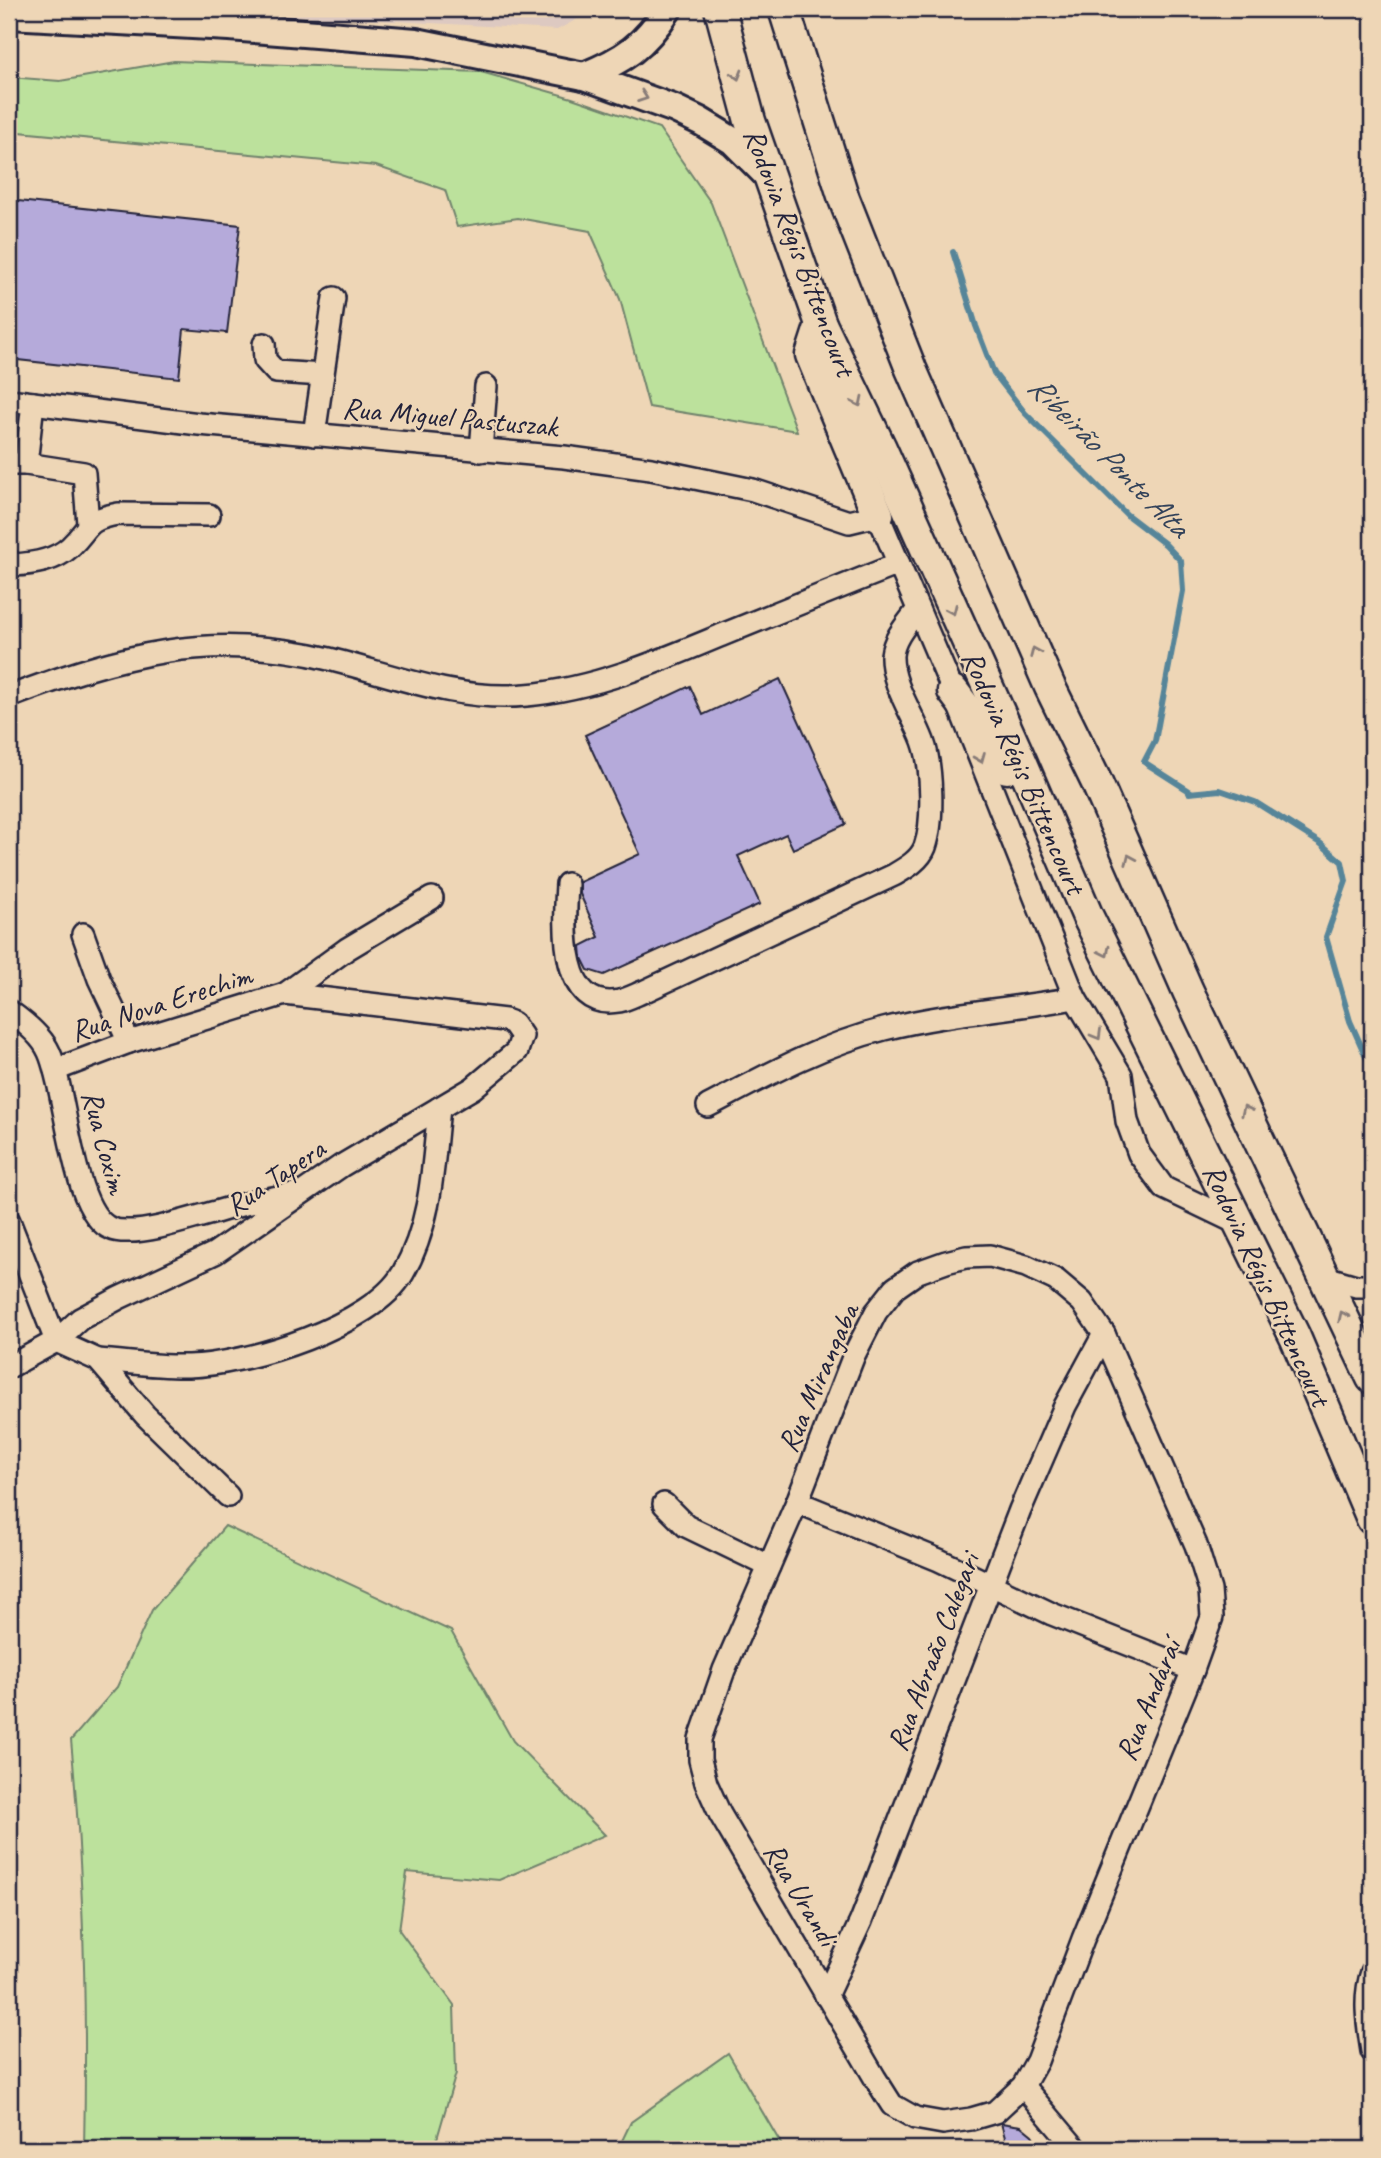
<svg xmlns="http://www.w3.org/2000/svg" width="1381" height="2158" font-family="Caveat,sans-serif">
	<rect width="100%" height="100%" fill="#eed6b6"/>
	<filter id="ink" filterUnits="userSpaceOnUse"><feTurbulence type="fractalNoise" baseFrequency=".0143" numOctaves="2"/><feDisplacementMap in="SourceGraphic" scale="14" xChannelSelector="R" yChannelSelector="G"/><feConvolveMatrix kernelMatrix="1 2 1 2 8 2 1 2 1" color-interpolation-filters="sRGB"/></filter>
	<g filter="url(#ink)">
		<path fill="#ddc9c1" d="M173 9H596L557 30Z"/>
		<g fill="#bce19c" stroke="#6f826c" stroke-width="2">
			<path d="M174 61 481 72 572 98 659 128 711 203 797 431 649 407 620 299 590 231 518 218 457 227 445 190 376 166 9 131V77L60 81Z"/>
			<path d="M225 1526 451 1631 513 1741 605 1835 499 1880 407 1872 399 1930 454 2005 456 2073 434 2149H84C87 2013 84 1877 71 1740L117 1687 152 1610Z"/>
			<path d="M728 2053 784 2149H618L631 2122Z"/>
		</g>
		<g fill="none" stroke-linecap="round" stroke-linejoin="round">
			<path stroke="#578599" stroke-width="6" d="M953 252 976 326 994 373 1025 413 1127 515 1165 544 1181 561 1183 591 1155 741 1144 762 1191 792 1189 793 1220 790 1255 802 1320 843 1342 862 1346 881 1326 937 1350 1021 1367 1059 1372 1062"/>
		</g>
		<g fill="#b5aada" stroke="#22223b" stroke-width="2">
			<path d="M9 200 240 225 227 333 184 329 179 378 9 359 12 310H9Z"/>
			<path d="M780 679 846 824 793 849 786 834 738 856 760 904 604 975 588 970 582 958 581 946 599 937 580 894V882L640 854 585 735 690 686 703 715Z"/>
			<path d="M1001 2123 1021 2126 1032 2135 1041 2149H1008Z"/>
		</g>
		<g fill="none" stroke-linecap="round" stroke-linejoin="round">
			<defs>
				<g id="minor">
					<path d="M264 344 265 360 276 372 323 375"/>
					<path d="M9 400 199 424 564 457 651 469 753 490 849 522 878 515 953 691 1075 998 1121 1075 1127 1121 1139 1154 1164 1188 1241 1225"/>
					<path d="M314 435 334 298"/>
					<path d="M481 451 486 386"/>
					<path d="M9 464H26L33 403"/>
					<path d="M26 464 84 473 88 524"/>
					<path d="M9 560 13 565C33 564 55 561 70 547 91 527 84 520 118 514L209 515"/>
					<path d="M9 697C119 655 210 630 329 659 393 675 459 702 526 695 594 689 660 661 722 635 781 611 840 587 899 564"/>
					<path d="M567 884C565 921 558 1012 619 1001 628 999 637 994 645 991L894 875C906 868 920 860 925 847 934 822 932 765 923 741 913 714 891 684 892 655 894 637 908 623 918 609"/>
					<path d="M83 934 99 979 129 1042"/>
					<path d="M285 994 347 949 432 898"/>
					<path d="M9 1011C23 1021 42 1036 49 1052 67 1091 71 1214 112 1229 116 1231 123 1231 127 1231 152 1232 191 1218 216 1212 241 1204 267 1199 293 1194"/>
					<path d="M708 1106C765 1076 821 1045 884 1029 947 1013 1012 1009 1075 998"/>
					<path d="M9 1221 56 1341 98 1360 145 1415 228 1496"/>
					<path d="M990 1256 1026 1266 1056 1280 1082 1302 1104 1334 1196 1545 1210 1590 1212 1617 1193 1670 1083 1939 1037 2061 1023 2086 995 2112 971 2119 943 2123 915 2118 892 2105 875 2078 720 1814 706 1783 700 1760V1739L724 1670 797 1502 854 1355 876 1312 895 1288 918 1272 946 1262 966 1257Z"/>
					<path d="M1325 1277 1356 1286H1372"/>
					<path d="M98 1360C128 1362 158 1367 188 1366 246 1365 373 1326 403 1273 432 1223 433 1164 439 1108"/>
					<path d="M9 1367 56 1341 80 1319 119 1298 215 1253 341 1166 473 1088 517 1051 522 1036 513 1023 505 1020 285 994 129 1042 55 1070"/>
					<path d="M797 1502 939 1560 1052 1614 1193 1670"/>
					<path d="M664 1504 686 1526 769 1566"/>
					<path d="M1372 1972C1363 1998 1368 2025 1372 2051"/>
					<path d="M826 1996 861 1921 1020 1510 1065 1406 1104 1334"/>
					<path d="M1023 2086 1076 2149"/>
				</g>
				<g id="major">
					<path d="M9 15 229 27 416 42 584 76 675 109 700 121 733 141 768 176"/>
					<path d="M584 76C624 60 644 46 668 9"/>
				</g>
				<g id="highway">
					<path d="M720 9 750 121 821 324 880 446 1022 763 1088 917 1295 1337 1372 1519"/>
					<path d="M784 9 844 199 911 369 1050 687 1096 781 1188 991 1372 1378"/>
					<path d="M821 324 811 355 878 515"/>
					<path d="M953 691 989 739 1007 768"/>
				</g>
			</defs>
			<use href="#minor" stroke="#22223b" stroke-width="26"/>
			<use href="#major" stroke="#22223b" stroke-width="32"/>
			<use href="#highway" stroke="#22223b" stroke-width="35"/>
			<use href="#minor" stroke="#eed6b6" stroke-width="21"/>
			<use href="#major" stroke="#eed6b6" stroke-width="26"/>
			<use href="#highway" stroke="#eed6b6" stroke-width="30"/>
		</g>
		<defs><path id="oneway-chevron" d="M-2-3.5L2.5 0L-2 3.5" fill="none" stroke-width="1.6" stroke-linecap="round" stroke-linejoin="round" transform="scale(1.75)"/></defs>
		<g stroke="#887c78">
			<use href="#oneway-chevron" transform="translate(737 75) rotate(74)"/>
			<use href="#oneway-chevron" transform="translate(643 97) rotate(20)"/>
			<use href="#oneway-chevron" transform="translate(858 402) rotate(64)"/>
			<use href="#oneway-chevron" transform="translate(952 610) rotate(66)"/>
			<use href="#oneway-chevron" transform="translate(1035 652) rotate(-113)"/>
			<use href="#oneway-chevron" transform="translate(980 758) rotate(68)"/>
			<use href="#oneway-chevron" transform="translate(1130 859) rotate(-114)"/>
			<use href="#oneway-chevron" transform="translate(1105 952) rotate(64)"/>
			<use href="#oneway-chevron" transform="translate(1097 1035) rotate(60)"/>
			<use href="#oneway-chevron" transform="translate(1246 1110) rotate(-115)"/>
			<use href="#oneway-chevron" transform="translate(1343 1316) rotate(-115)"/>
		</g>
	</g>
	<g text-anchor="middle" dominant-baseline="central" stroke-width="5" stroke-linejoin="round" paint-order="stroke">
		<g font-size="30" fill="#22223b" stroke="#eed6b6">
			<text transform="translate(800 252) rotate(69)">Rodovia Régis Bittencourt</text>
			<text transform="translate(450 417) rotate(5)">Rua Miguel Pastuszak</text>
			<text transform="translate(1024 772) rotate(66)">Rodovia Régis Bittencourt</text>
			<text transform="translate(161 1003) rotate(-18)">Rua Nova Erechim</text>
			<text transform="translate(105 1142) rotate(75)">Rua Coxim</text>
			<text transform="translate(275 1177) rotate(-34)">Rua Tapera</text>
			<text transform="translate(1267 1285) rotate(65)">Rodovia Régis Bittencourt</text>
			<text transform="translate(818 1378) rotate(-66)">Rua Mirangaba</text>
			<text transform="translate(933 1652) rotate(-69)">Rua Abraão Calegari</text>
			<text transform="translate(1148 1700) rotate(-68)">Rua Andaraí</text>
			<text transform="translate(801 1894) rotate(59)">Rua Urandi</text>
		</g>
		<g font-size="32" font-style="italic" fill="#34435a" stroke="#eed6b6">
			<text transform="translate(1109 456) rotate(45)">Ribeirão Ponte Alta</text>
		</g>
	</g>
	<rect width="1381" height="2158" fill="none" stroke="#eed6b6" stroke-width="35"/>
	<rect x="18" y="18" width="1346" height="2123" fill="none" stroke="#22223b" stroke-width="2.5" filter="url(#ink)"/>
</svg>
